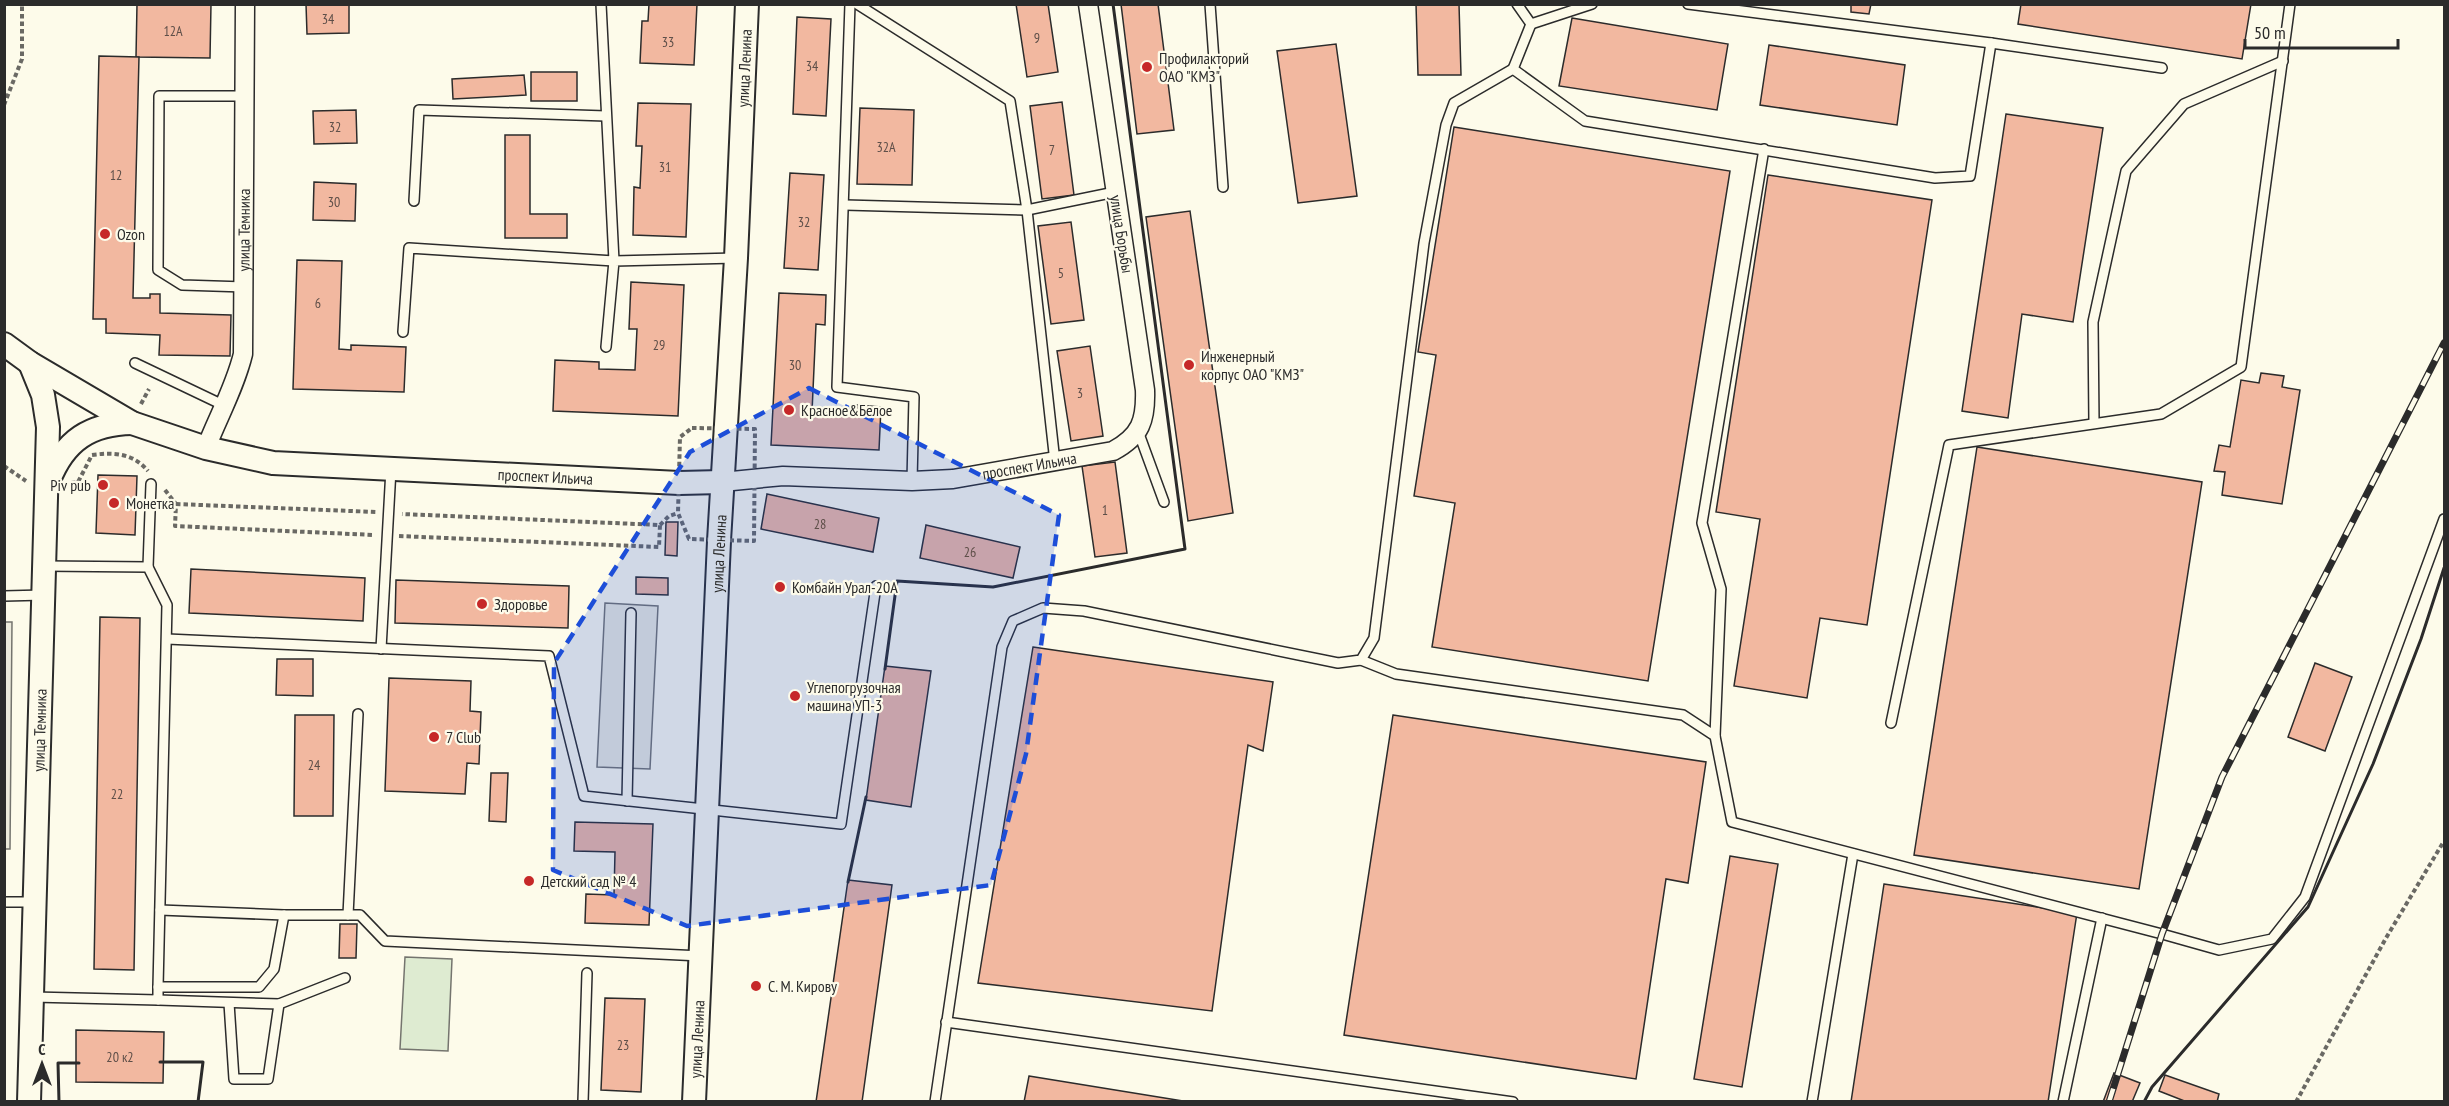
<svg xmlns="http://www.w3.org/2000/svg" width="2449" height="1106" font-family="'PT Sans Narrow',sans-serif">
	<rect width="100%" height="100%" fill="#fdfbea"/>
	<path fill="#deebd1" stroke="#74746e" stroke-width="1.5" d="M405 957 452 959 448 1051 400 1049Z"/>
	<g fill="#eceadb" stroke="#74746e" stroke-width="1.5">
		<path d="M605 603 658 606 650 769 597 767Z"/>
		<path d="M5 622H12L10 849H4Z"/>
	</g>
	<g fill="#f2b8a0" stroke="#2b2b2b" stroke-width="1.5">
		<path d="M137 4H211L210 58 136 57Z"/>
		<path d="M306 4H349V33L307 34Z"/>
		<path d="M649 4H697L694 65 640 63 642 21H648Z"/>
		<path d="M1016 4H1048L1058 72 1027 77Z"/>
		<path d="M1121 4H1158L1174 130 1137 134Z"/>
		<path d="M1416 4H1459L1461 75H1418Z"/>
		<path d="M1851 4H1871L1869 14 1851 12Z"/>
		<path d="M2021 4H2251L2242 59 2018 24Z"/>
		<path d="M797 17 831 19 826 116 793 114Z"/>
		<path d="M1572 18 1728 44 1717 110 1559 86Z"/>
		<path d="M1336 44 1357 196 1298 203 1277 51Z"/>
		<path d="M1769 45 1905 65 1897 125 1760 105Z"/>
		<path d="M99 56 139 57 133 298H150V294H160V313L231 315 230 356 159 355 160 335 106 333V319H93Z"/>
		<rect x="531" y="72" width="46" height="29"/>
		<path d="M524 75 526 95 453 99 452 79Z"/>
		<path d="M1062 102 1074 195 1042 199 1030 106Z"/>
		<path d="M638 103 691 104 686 237 633 235 634 187 640 188 642 146H636Z"/>
		<path d="M860 108 914 110 912 185 857 184Z"/>
		<path d="M356 110 357 143 314 144 313 111Z"/>
		<path d="M2006 114 2103 128 2073 322 2022 314 2008 418 1962 411Z"/>
		<path d="M1454 127 1730 171 1648 681 1432 647 1455 503 1414 496 1436 355 1418 352Z"/>
		<path d="M505 135H530V214H567V238H505Z"/>
		<path d="M790 173 824 175 818 270 784 268Z"/>
		<path d="M1768 175 1932 200 1867 625 1820 618 1807 698 1734 686 1760 519 1716 512Z"/>
		<path d="M314 182 356 184 355 221 313 220Z"/>
		<path d="M1190 211 1233 513 1188 521 1146 217Z"/>
		<path d="M1071 222 1084 320 1051 324 1038 226Z"/>
		<path d="M297 260 342 261 339 349 351 350V345L406 347 404 392 293 389Z"/>
		<path d="M631 282 684 285 678 416 553 411 555 360 599 362V369L635 370 637 329H629Z"/>
		<path d="M779 293 826 295 825 325 816 324 812 412 857 414V405L881 407 879 450 771 445Z"/>
		<path d="M1090 346 1103 436 1071 441 1057 351Z"/>
		<path d="M2261 373 2284 376 2282 387 2300 390 2282 504 2222 495 2225 472 2214 471 2219 445 2230 447 2241 380 2259 383Z"/>
		<path d="M1977 447 2202 482 2139 889 1914 855Z"/>
		<path d="M1115 462 1127 553 1095 557 1082 466Z"/>
		<path d="M98 475 137 476 135 535 96 533Z"/>
		<path d="M767 494 879 518 873 552 761 529Z"/>
		<path d="M666 522H678L677 556 665 555Z"/>
		<path d="M926 525 1020 547 1013 578 920 558Z"/>
		<path d="M191 569 365 578 363 621 189 613Z"/>
		<path d="M636 577 668 578V595L636 594Z"/>
		<path d="M396 580 569 586 568 628 395 623Z"/>
		<path d="M100 617 140 618 134 970 94 969Z"/>
		<path d="M1033 647 1273 682 1263 751 1248 745 1212 1011 978 983Z"/>
		<path d="M277 659H313V696L276 695Z"/>
		<path d="M2315 663 2352 677 2325 751 2288 737Z"/>
		<path d="M885 666 931 671 911 807 866 800Z"/>
		<path d="M389 678 471 681 470 711 481 712 479 764 467 763 465 794 385 791Z"/>
		<path d="M295 715H334L333 816H294Z"/>
		<path d="M1393 715 1706 762 1688 883 1666 879 1636 1079 1344 1035Z"/>
		<path d="M491 773H508L506 822 489 821Z"/>
		<path d="M575 822 653 824 649 925 585 923 586 894 614 895 615 852 574 851Z"/>
		<path d="M1730 856 1778 864 1742 1087 1694 1079Z"/>
		<path d="M848 880 892 885 862 1102H816Z"/>
		<path d="M1884 884 2077 913 2048 1102H1851Z"/>
		<path d="M340 924H357L356 958H339Z"/>
		<path d="M605 998 645 999 641 1092 601 1090Z"/>
		<path d="M76 1030 164 1032 163 1083 76 1082Z"/>
		<path d="M2114 1073 2140 1083 2132 1102H2103Z"/>
		<path d="M2165 1075 2219 1094 2217 1102H2187L2159 1091Z"/>
		<path d="M1029 1076 1183 1101 1024 1102Z"/>
	</g>
	<g fill="none" stroke-linecap="round" stroke-linejoin="round">
		<defs>
			<g id="service">
				<path d="M850 4 837 387 914 397 912 481"/>
				<path d="M857 4 1010 101 1027 210 1055 462"/>
				<path d="M1210 4 1223 187"/>
				<path d="M1517 4 1531 24"/>
				<path d="M1531 24 1513 69 1585 121 1935 178 1970 176 1991 43 1688 4"/>
				<path d="M1531 24 1592 4"/>
				<path d="M1991 43 2162 68"/>
				<path d="M243 96H159L158 270 182 285 245 287"/>
				<path d="M414 201 419 110 606 116"/>
				<path d="M845 205 1027 210 1115 192"/>
				<path d="M403 332 409 248 614 261 601 4"/>
				<path d="M606 347 614 261 736 258"/>
				<path d="M135 363 223 405"/>
				<path d="M2094 423 2093 322 2126 171 2184 104 2283 61"/>
				<path d="M1138 431 1164 502"/>
				<path d="M148 567 151 484"/>
				<path d="M4 596 44 595"/>
				<path d="M167 639 549 656 584 796 841 824 876 586"/>
				<path d="M381 649 391 469"/>
				<path d="M1361 660 1396 674 1683 715 1715 736 1732 822 2162 934 2219 950 2272 939 2305 897 2444 519"/>
				<path d="M1891 723 1949 445 2161 414 2241 367 2290 4"/>
				<path d="M1715 736 1721 589 1702 523 1764 149"/>
				<path d="M627 801 631 613"/>
				<path d="M4 902H35"/>
				<path d="M160 910 284 915H360L385 941 701 956"/>
				<path d="M348 915 358 714"/>
				<path d="M158 987H259L274 969 284 915"/>
				<path d="M33 997 158 1000V987L167 605 148 567 44 566"/>
				<path d="M158 1000 279 1004 345 978"/>
				<path d="M229 1003 234 1079H268L279 1004"/>
				<path d="M946 1022 1513 1102"/>
				<path d="M583 1102 587 973"/>
				<path d="M935 1102 1002 647 1013 621 1043 608 1084 611 1338 663 1361 660 1374 638 1424 243 1446 125 1454 103 1513 69"/>
				<path d="M1812 1102 1853 854"/>
				<path d="M2063 1102 2102 918"/>
			</g>
			<g id="minor">
				<path id="s1" d="M206 448C218 417 235 387 243 354L245 4"/>
				<path id="s2" d="M722 482 783 476 912 481 953 479 1113 451C1141 436 1146 420 1145 390L1088 4"/>
			</g>
			<g id="tertiary">
				<path id="s3" d="M4 344 30 363 132 423 206 448 273 463 679 483 722 482"/>
				<path d="M49 480C65 440 90 424 132 423"/>
				<path id="s4" d="M29 1102 48 427 43 395 30 363"/>
				<path id="s5" d="M694 1102 719 541 736 258 747 4"/>
			</g>
		</defs>
		<use href="#service" stroke="#2b2b2b" stroke-width="12"/>
		<use href="#minor" stroke="#2b2b2b" stroke-width="21"/>
		<use href="#tertiary" stroke="#2b2b2b" stroke-width="26"/>
		<g stroke="#6a6964" stroke-width="4" stroke-dasharray="4.5 3" stroke-linecap="butt">
			<path d="M4 105 22 59V4"/>
			<path d="M141 404 149 389"/>
			<path d="M692 428 755 429 754 541 689 539 678 513 680 437Z"/>
			<path d="M4 466 26 481"/>
			<path d="M71 483 78 482 92 455C114 452 133 453 148 471"/>
			<path d="M165 490 176 504 175 526 374 535"/>
			<path d="M176 504 376 512"/>
			<path d="M660 525 669 516 678 513"/>
			<path d="M399 536 659 547 660 525 402 514"/>
			<path d="M2296 1102 2386 938 2444 841"/>
		</g>
		<use href="#service" stroke="#fdfbea" stroke-width="9"/>
		<use href="#minor" stroke="#fdfbea" stroke-width="18"/>
		<use href="#tertiary" stroke="#fdfbea" stroke-width="22"/>
		<defs>
			<path id="rail" d="M2109 1102 2162 934 2222 777 2444 343"/>
		</defs>
		<use href="#rail" stroke="#2b2b2b" stroke-width="7"/>
		<use href="#rail" stroke="#fdfbea" stroke-width="4.5" stroke-dasharray="14" stroke-linecap="butt"/>
		<g stroke="#2b2b2b" stroke-width="3">
			<path d="M885 669 897 581 993 587 1185 549 1113 4"/>
			<path d="M848 882 866 797"/>
			<path d="M160 1062H203L198 1102"/>
			<path d="M59 1102 58 1063H79"/>
			<path d="M2144 1102 2152 1087 2308 907 2373 764 2421 639 2444 568"/>
		</g>
	</g>
	<path fill="#1d4ed8" fill-opacity="0.2" stroke="#1d4ed8" stroke-width="4.5" stroke-dasharray="12 8" stroke-linejoin="round" d="M809 388 1059 515 1026 754 991 885 687 926 553 870 554 663 690 452Z"/>
	<g fill="#c62828" stroke="#fdfbea" stroke-width="2">
		<circle cx="1147" cy="67" r="6"/>
		<circle cx="105" cy="234" r="6"/>
		<circle cx="1189" cy="365" r="6"/>
		<circle cx="789" cy="410" r="6"/>
		<circle cx="103" cy="485" r="6"/>
		<circle cx="114" cy="503" r="6"/>
		<circle cx="780" cy="587" r="6"/>
		<circle cx="482" cy="604" r="6"/>
		<circle cx="795" cy="696" r="6"/>
		<circle cx="434" cy="737" r="6"/>
		<circle cx="529" cy="881" r="6"/>
		<circle cx="756" cy="986" r="6"/>
	</g>
	<g text-anchor="middle" dominant-baseline="central" stroke-width="4.5" stroke-linejoin="round" paint-order="stroke">
		<g font-size="14" fill="#5d4e48">
			<text x="328" y="19">34</text>
			<text x="173" y="31">12А</text>
			<text x="1037" y="38">9</text>
			<text x="668" y="42">33</text>
			<text x="812" y="66">34</text>
			<text x="335" y="127">32</text>
			<text x="886" y="147">32А</text>
			<text x="1052" y="150">7</text>
			<text x="665" y="167">31</text>
			<text x="116" y="175">12</text>
			<text x="334" y="202">30</text>
			<text x="804" y="222">32</text>
			<text x="1061" y="273">5</text>
			<text x="318" y="303">6</text>
			<text x="659" y="345">29</text>
			<text x="795" y="365">30</text>
			<text x="1080" y="393">3</text>
			<text x="1105" y="510">1</text>
			<text x="820" y="524">28</text>
			<text x="970" y="552">26</text>
			<text x="314" y="765">24</text>
			<text x="117" y="794">22</text>
			<text x="623" y="1045">23</text>
			<text x="120" y="1057">20 к2</text>
		</g>
		<g font-size="16" fill="#2b2b2b" stroke="#fdfbea" text-anchor="start">
			<text x="1159" y="58">Профилакторий<tspan x="1159" dy="18">ОАО "КМЗ"</tspan></text>
			<text x="117" y="234">Ozon</text>
			<text x="1201" y="356">Инженерный<tspan x="1201" dy="18">корпус ОАО "КМЗ"</tspan></text>
			<text x="801" y="410">Красное&amp;Белое</text>
			<text x="91" y="485" text-anchor="end">Piv pub</text>
			<text x="126" y="503">Монетка</text>
			<text x="792" y="587">Комбайн Урал-20А</text>
			<text x="494" y="604">Здоровье</text>
			<text x="807" y="687">Углепогрузочная<tspan x="807" dy="18">машина УП-3</tspan></text>
			<text x="446" y="737">7 Club</text>
			<text x="541" y="881">Детский сад № 4</text>
			<text x="768" y="986">С. М. Кирову</text>
		</g>
		<g font-size="16" fill="#2b2b2b" stroke="#fdfbea">
			<text stroke="none"><textPath href="#s5" startOffset="1035">улица Ленина</textPath></text>
			<text stroke="none"><textPath href="#s1" startOffset="225">улица Темника</textPath></text>
			<text transform="translate(1122 234) rotate(81)">улица Борьбы</text>
			<text stroke="none"><textPath href="#s2" startOffset="309">проспект Ильича</textPath></text>
			<text stroke="none"><textPath href="#s3" startOffset="570">проспект Ильича</textPath></text>
			<text stroke="none"><textPath href="#s5" startOffset="549">улица Ленина</textPath></text>
			<text stroke="none"><textPath href="#s4" startOffset="372">улица Темника</textPath></text>
			<text stroke="none"><textPath href="#s5" startOffset="63">улица Ленина</textPath></text>
		</g>
	</g>
	<rect width="2449" height="1106" fill="none" stroke="#2b2b2b" stroke-width="12"/>
	<g transform="translate(42 1064)" stroke="#fdfbea" stroke-width="4.5" paint-order="stroke">
	<path d="M0-4.5L10 22L0 15L-10 22Z" fill="#2b2b2b"/>
	<text y="-9" font-size="16" font-weight="bold" text-anchor="middle" fill="#2b2b2b">С</text>
	</g>
	<path d="M2245 39v9h153v-9" fill="none" stroke="#2b2b2b" stroke-width="3"/>
	<text x="2254" y="39" font-size="18" fill="#2b2b2b" stroke="#fdfbea" stroke-width="4.5" paint-order="stroke">50 m</text>
</svg>
